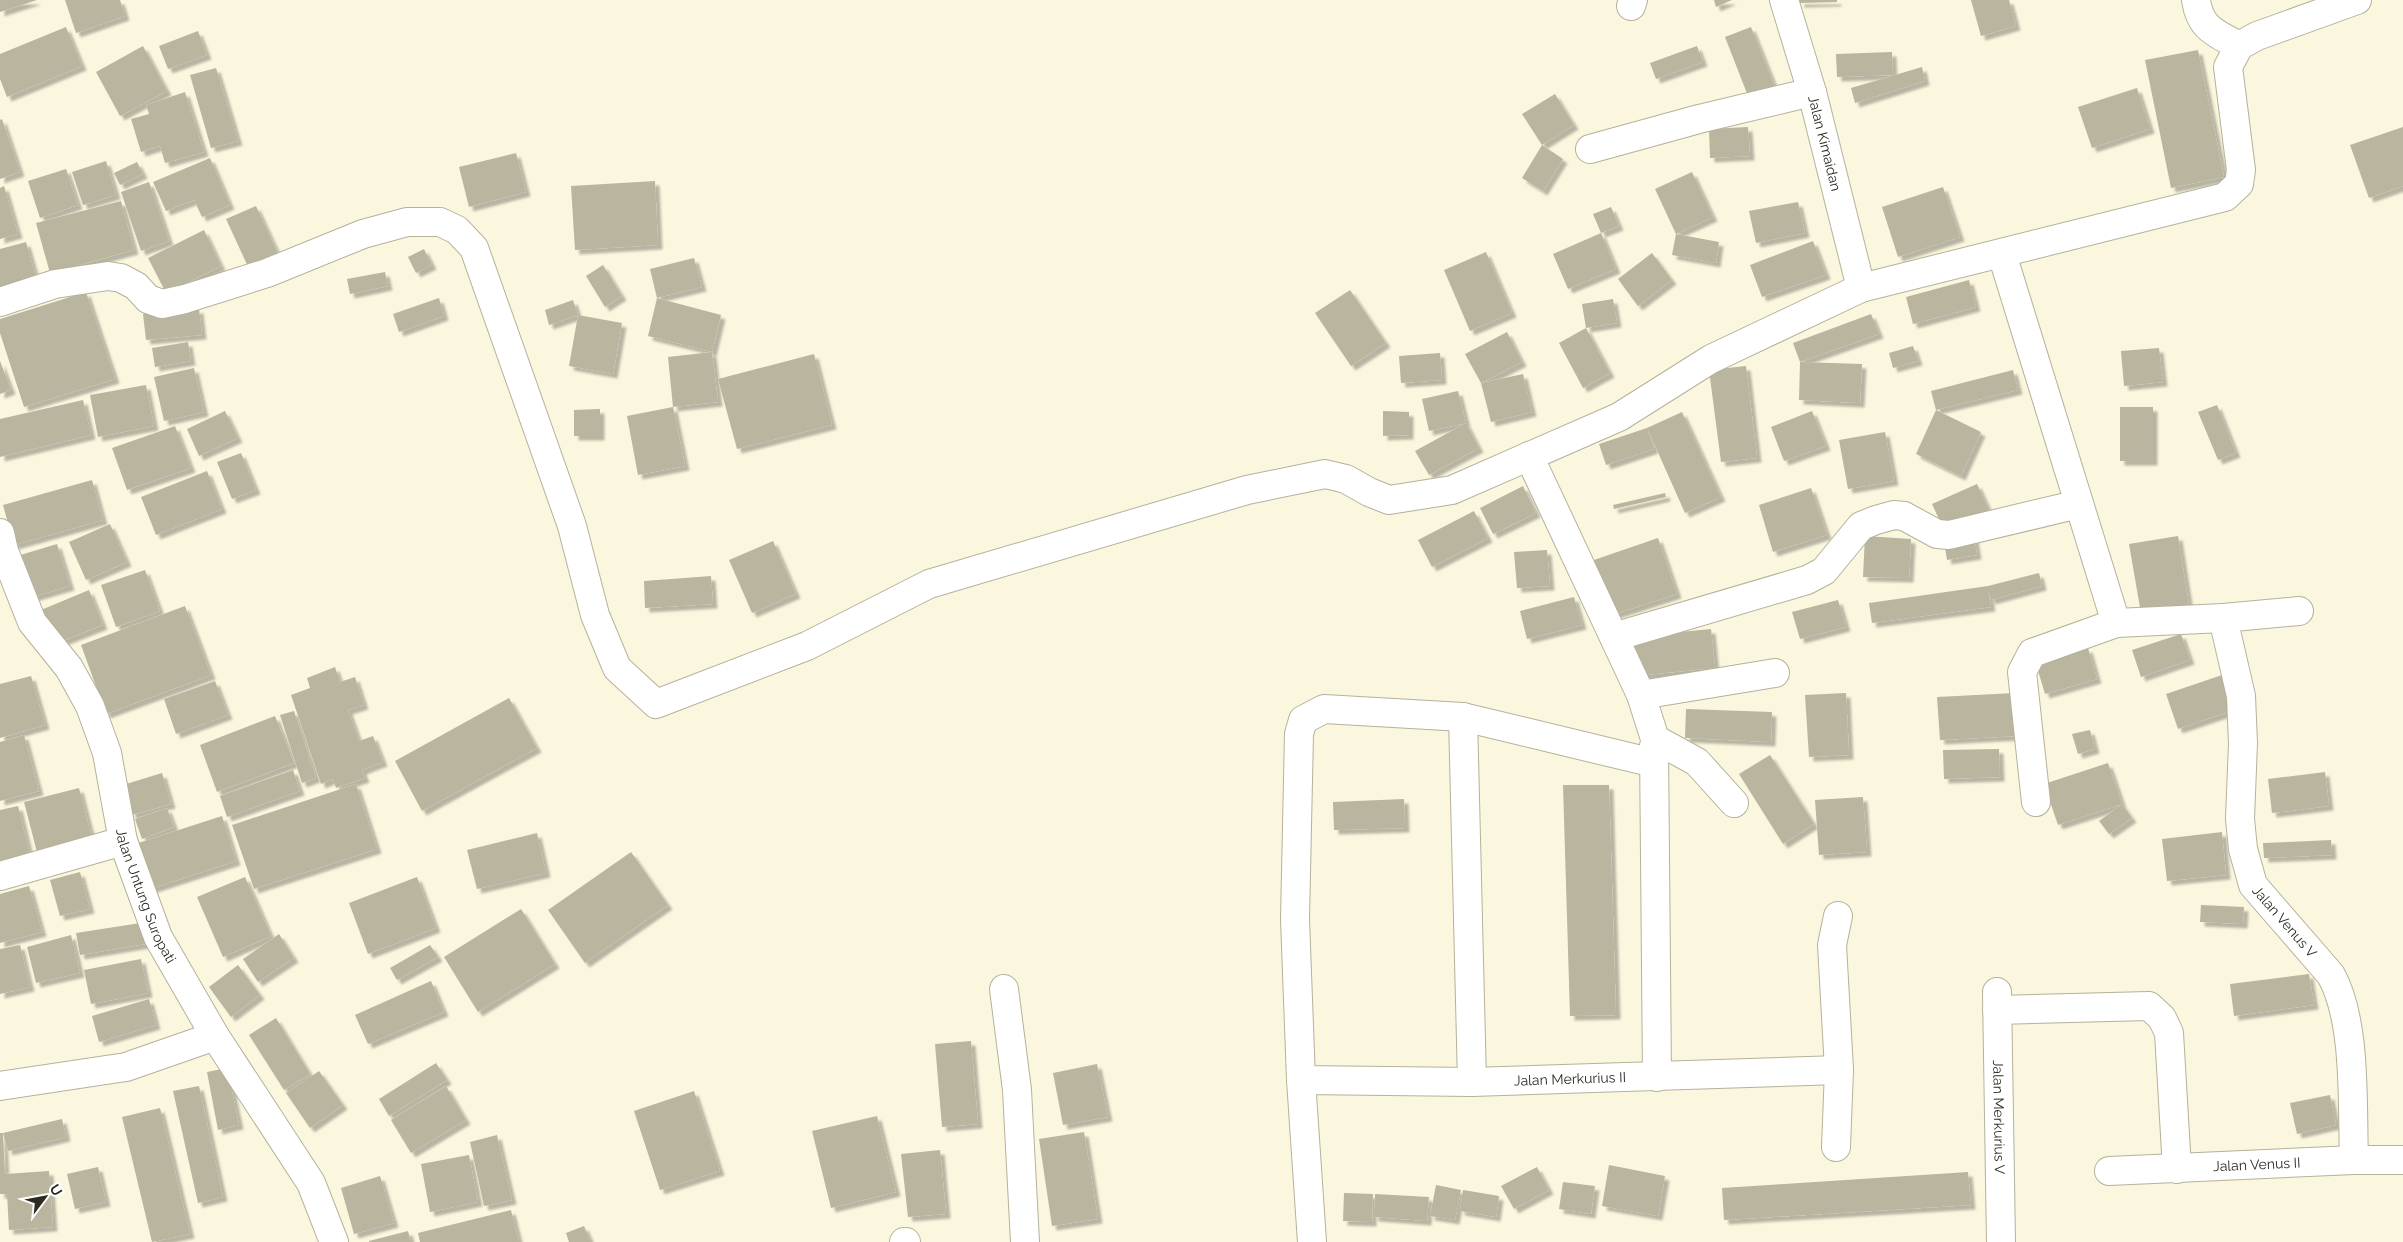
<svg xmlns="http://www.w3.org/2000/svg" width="2403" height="1242" font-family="Raleway,sans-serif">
	<defs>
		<filter id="shadow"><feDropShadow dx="4.5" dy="4.5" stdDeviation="1" flood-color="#0004"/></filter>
	</defs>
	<rect width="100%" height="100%" fill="#fbf6de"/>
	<g fill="#bab59f" filter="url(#shadow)">
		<path d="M0 0H37L0 12Z"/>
		<path d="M65 0H120L125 16 76 33Z"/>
		<path d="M1714 0H1732L1716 7Z"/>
		<path d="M1800 0H1837V2L1800 3Z"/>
		<path d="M1971 0H2009L2016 26 1981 36Z"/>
		<path d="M66 27 82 66 7 97 0 79V54Z"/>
		<path d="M1751 27 1774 85 1748 96 1725 37Z"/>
		<path d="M198 31 207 55 168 69 159 46Z"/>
		<path d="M143 46 167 91 120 116 96 72Z"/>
		<path d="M1697 46 1703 62 1656 79 1650 63Z"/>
		<path d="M2198 50 2224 177 2171 188 2145 60Z"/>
		<path d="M1892 52 1893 75 1837 77 1836 54Z"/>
		<path d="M1922 67 1925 81 1855 103 1851 88Z"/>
		<path d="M216 68 238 141 211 148 190 75Z"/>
		<path d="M2137 88 2150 129 2092 148 2078 107Z"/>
		<path d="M185 92 204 152 165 163 160 146 141 152 131 119 149 114 146 105Z"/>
		<path d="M1555 94 1574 125 1542 145 1522 114Z"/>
		<path d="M2 119 20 172 0 179V120Z"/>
		<path d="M1748 127 1750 156 1710 158 1709 129Z"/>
		<path d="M2403 127V186L2369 198 2350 145Z"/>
		<path d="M1542 145 1563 159 1543 191 1522 178Z"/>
		<path d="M516 153 526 192 469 207 459 167Z"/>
		<path d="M210 158 230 205 202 217 194 200 166 211 153 182Z"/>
		<path d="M106 161 116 195 83 205 72 172Z"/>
		<path d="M137 162 143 174 120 185 114 173Z"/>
		<path d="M66 169 78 205 40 218 28 181Z"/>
		<path d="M1692 172 1713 217 1676 234 1655 189Z"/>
		<path d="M655 181 658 245 575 250 571 186Z"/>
		<path d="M149 182 169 241 141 251 121 192Z"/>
		<path d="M4 186 18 234 0 239V188Z"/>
		<path d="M1943 187 1960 237 1898 257 1882 207Z"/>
		<path d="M121 201 134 250 50 273 36 223Z"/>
		<path d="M1798 202 1805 233 1756 243 1749 211Z"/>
		<path d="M256 206 280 258 250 271 226 219Z"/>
		<path d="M1611 207 1619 226 1601 233 1593 214Z"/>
		<path d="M204 230 221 266 166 293 148 258Z"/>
		<path d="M1601 233 1616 269 1568 289 1553 254Z"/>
		<path d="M1676 234 1719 242 1716 263 1672 255Z"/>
		<path d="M1813 241 1826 275 1762 297 1750 265Z"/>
		<path d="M26 242 37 281 0 291V249Z"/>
		<path d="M424 249 432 265 416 273 408 257Z"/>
		<path d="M1486 252 1512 313 1470 331 1444 270Z"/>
		<path d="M1652 253 1672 280 1638 306 1618 279Z"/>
		<path d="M694 258 702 287 657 298 650 269Z"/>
		<path d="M603 265 622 296 605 307 586 276Z"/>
		<path d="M385 272 388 286 350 294 347 279Z"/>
		<path d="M1969 280 1976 307 1913 324 1906 297Z"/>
		<path d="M1350 290 1386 343 1351 366 1315 313Z"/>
		<path d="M86 292 115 379 24 407 0 333V319Z"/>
		<path d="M439 298 444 316 399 332 393 314Z"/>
		<path d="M657 298 721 315 712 352 648 336Z"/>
		<path d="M1613 299 1617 323 1586 328 1582 304Z"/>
		<path d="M573 300 578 315 549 325 545 310Z"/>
		<path d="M199 309 202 335 146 340 143 314Z"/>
		<path d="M1871 314 1879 334 1800 362 1793 343Z"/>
		<path d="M578 315 622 323 613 374 569 366Z"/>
		<path d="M1586 328 1610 373 1583 388 1559 343Z"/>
		<path d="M1507 332 1522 362 1481 383 1523 374 1532 412 1491 422 1481 383 1465 354Z"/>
		<path d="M188 342 191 361 155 367 152 348Z"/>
		<path d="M1913 346 1918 361 1893 368 1889 353Z"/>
		<path d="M2159 348 2163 382 2124 386 2121 351Z"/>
		<path d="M712 352 718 402 673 407 668 357Z"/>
		<path d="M1440 353 1442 380 1401 383 1399 356Z"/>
		<path d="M814 354 832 425 737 449 718 379Z"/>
		<path d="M0 361 11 390 0 394Z"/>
		<path d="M1800 362 1862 364 1860 403 1799 400Z"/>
		<path d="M1746 366 1757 458 1721 462 1709 370Z"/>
		<path d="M194 368 204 412 164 421 154 377Z"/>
		<path d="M2013 370 2018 390 1936 410 1931 391Z"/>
		<path d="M146 385 154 426 98 437 90 395Z"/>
		<path d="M1458 391 1466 423 1429 431 1422 399Z"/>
		<path d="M83 400 91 435 0 457V419Z"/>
		<path d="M2217 405 2236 453 2218 460 2198 412Z"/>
		<path d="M673 407 685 466 638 475 627 416Z"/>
		<rect x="2120" y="407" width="33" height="54"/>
		<path d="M600 409V436H574V410Z"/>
		<path d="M1936 410 1981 432 1961 476 1916 454Z"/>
		<path d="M225 411 238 438 199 456 187 429Z"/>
		<path d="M1383 411 1409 412V435L1383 436Z"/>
		<path d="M1812 411 1826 446 1784 461 1771 427Z"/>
		<path d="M1682 412 1721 497 1685 513 1648 430 1654 449 1606 465 1599 444 1647 428Z"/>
		<path d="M1466 423 1479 448 1429 475 1415 451Z"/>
		<path d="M175 426 191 468 127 490 112 448Z"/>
		<path d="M1885 432 1894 481 1848 489 1839 440Z"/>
		<path d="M241 453 256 490 232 499 217 462Z"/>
		<path d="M207 471 222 509 156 535 141 497Z"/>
		<path d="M92 480 103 520 14 545 3 505Z"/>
		<path d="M1977 484 1989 510 1944 530 1932 504Z"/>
		<path d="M1523 486 1536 513 1493 534 1480 508Z"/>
		<path d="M1811 488 1827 535 1773 552 1759 505Z"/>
		<path d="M1665 493 1666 497 1614 509 1613 505Z"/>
		<path d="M1474 511 1488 538 1432 567 1418 540Z"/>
		<path d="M110 524 127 562 86 580 69 542Z"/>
		<path d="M1865 536 1911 539 1909 578 1863 577Z"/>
		<path d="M2178 536 2190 612 2142 619 2129 544Z"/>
		<path d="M1974 537 1977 555 1947 560 1944 541Z"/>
		<path d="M1658 538 1677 594 1609 616 1591 561Z"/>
		<path d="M773 541 796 594 752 613 729 560Z"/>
		<path d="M57 544 70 586 29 598 17 556Z"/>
		<path d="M1547 550 1550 586 1517 588 1514 552Z"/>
		<path d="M145 570 160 611 116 627 101 585Z"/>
		<path d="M2039 573 2042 586 1991 600 1988 590 1991 607 1872 623 1869 603 1988 586Z"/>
		<path d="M711 576 713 604 645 608 644 581Z"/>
		<path d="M89 590 103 625 55 644 41 610Z"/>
		<path d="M1574 597 1582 625 1527 639 1520 611Z"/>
		<path d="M1838 600 1846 627 1800 639 1792 612Z"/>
		<path d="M185 606 211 675 106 714 81 645Z"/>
		<path d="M1711 629 1715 668 1634 676 1630 637Z"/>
		<path d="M2181 634 2190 660 2141 677 2132 650Z"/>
		<path d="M2088 648 2097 679 2045 694 2036 664Z"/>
		<path d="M335 667 340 682 355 677 364 705 348 710 359 741 373 736 383 762 362 770 365 778 336 788 333 779 321 784 291 695 310 688 307 678Z"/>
		<path d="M2225 674 2237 709 2178 729 2166 694Z"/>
		<path d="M31 676 45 725 0 738V684Z"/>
		<path d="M215 681 228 715 176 734 164 699Z"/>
		<path d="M1846 693 1849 755 1809 757 1805 695Z"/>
		<path d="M2015 693 2017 736 1940 740 1937 697Z"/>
		<path d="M509 698 537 748 422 811 395 761Z"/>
		<path d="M1686 709 1772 712 1771 742 1685 738Z"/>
		<path d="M294 711 316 778 302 783 280 715Z"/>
		<path d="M275 716 294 763 217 792 200 745Z"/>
		<path d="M2090 730 2095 749 2078 754 2072 734Z"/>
		<path d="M24 735 39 791 0 801V742Z"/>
		<path d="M1999 749 2000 777 1944 779 1943 750Z"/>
		<path d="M1770 755 1814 824 1783 844 1739 774Z"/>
		<path d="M2108 763 2122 804 2058 825 2044 784Z"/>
		<path d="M293 770 300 791 227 817 220 796Z"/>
		<path d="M2325 772 2329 806 2272 813 2268 779Z"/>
		<path d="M162 773 171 804 132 815 123 785Z"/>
		<path d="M356 784 377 849 254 889 232 825Z"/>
		<path d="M1563 785H1609L1616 1015 1570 1016Z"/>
		<path d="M79 788 94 846 39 860 24 802Z"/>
		<path d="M1863 797 1867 852 1819 855 1815 800Z"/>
		<path d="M1404 799 1405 828 1334 830 1333 802Z"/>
		<path d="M2122 804 2132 818 2109 834 2099 821Z"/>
		<path d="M18 806 32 863 0 871V810Z"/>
		<path d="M167 808 174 827 142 839 135 819Z"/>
		<path d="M222 816 236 861 147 890 132 845Z"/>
		<path d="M2222 832 2226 875 2167 881 2162 839Z"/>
		<path d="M537 833 546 873 477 889 467 850Z"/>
		<path d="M2331 840 2332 855 2264 858 2263 843Z"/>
		<path d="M631 852 668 905 585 963 548 910Z"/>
		<path d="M80 872 90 909 60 916 50 880Z"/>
		<path d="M245 877 271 936 223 957 197 897Z"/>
		<path d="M417 877 436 928 368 954 349 903Z"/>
		<path d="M29 886 42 932 0 943V894Z"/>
		<path d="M2201 905 2244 907 2243 924 2200 922Z"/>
		<path d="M521 909 555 964 478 1012 444 957Z"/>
		<path d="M147 922 151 943 80 955 76 933Z"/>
		<path d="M279 934 294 958 258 982 243 959Z"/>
		<path d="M71 935 80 973 36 983 27 947Z"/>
		<path d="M20 945 30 987 0 994V949Z"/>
		<path d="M430 945 438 957 397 980 390 968Z"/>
		<path d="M141 959 148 993 91 1004 84 970Z"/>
		<path d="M238 965 260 995 231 1017 209 987Z"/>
		<path d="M2309 974 2314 1005 2234 1016 2230 984Z"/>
		<path d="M431 981 444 1012 368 1044 355 1015Z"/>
		<path d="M149 999 156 1025 99 1042 92 1016Z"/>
		<path d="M276 1018 310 1074 284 1090 249 1035Z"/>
		<path d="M971 1041 978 1124 942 1127 935 1044Z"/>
		<path d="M436 1063 447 1080 389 1116 379 1099Z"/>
		<path d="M1097 1064 1108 1117 1063 1125 1053 1073Z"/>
		<path d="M227 1068 239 1125 218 1130 207 1072Z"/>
		<path d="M319 1071 343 1105 310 1128 286 1093Z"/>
		<path d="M199 1086 223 1197 198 1203 173 1091Z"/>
		<path d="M446 1086 466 1120 411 1153 391 1120Z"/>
		<path d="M694 1091 720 1171 660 1190 634 1111Z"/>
		<path d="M2330 1095 2336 1125 2297 1134 2290 1103Z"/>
		<path d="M160 1108 190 1234 152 1242 122 1117Z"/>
		<path d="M877 1116 896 1192 831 1208 812 1131Z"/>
		<path d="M62 1119 66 1137 8 1151 3 1133Z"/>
		<path d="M1084 1132 1098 1219 1052 1226 1039 1139Z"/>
		<path d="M0 1133H3L5 1174 49 1171 53 1227 9 1230 7 1194H0Z"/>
		<path d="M497 1135 512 1200 484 1206 470 1142Z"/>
		<path d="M940 1150 946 1214 908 1217 901 1154Z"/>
		<path d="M469 1155 478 1202 430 1212 421 1164Z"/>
		<path d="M1609 1165 1665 1176 1658 1216 1602 1206Z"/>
		<path d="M98 1167 106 1202 75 1209 67 1174Z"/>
		<path d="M1537 1167 1549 1190 1514 1209 1501 1186Z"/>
		<path d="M1968 1172 1971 1205 1724 1220 1722 1188Z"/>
		<path d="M380 1176 394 1223 354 1234 341 1188Z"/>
		<path d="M1563 1182 1595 1186 1591 1214 1559 1209Z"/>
		<path d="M1436 1185 1461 1190 1455 1220 1430 1216Z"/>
		<path d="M1463 1190 1499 1196 1496 1217 1460 1211Z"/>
		<path d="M1344 1193 1373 1194 1372 1222 1343 1221Z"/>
		<path d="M1375 1194 1429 1197 1427 1221 1374 1217Z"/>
		<path d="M511 1210 519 1242H420L418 1233Z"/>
		<path d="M584 1226 591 1242H569L566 1233Z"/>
		<path d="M408 1231 411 1242H369V1241Z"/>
	</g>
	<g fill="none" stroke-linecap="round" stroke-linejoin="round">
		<defs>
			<g id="minor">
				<path id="s1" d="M1784 0 1812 92 1861 288"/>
				<path d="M2196 0C2200 29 2216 33 2239 46"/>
				<path d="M1631 6 1633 0"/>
				<path d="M1590 149 1699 119 1812 92"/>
				<path d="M2002 254 2116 623"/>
				<path d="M0 302 55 284 108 276 121 278 136 286 148 299 162 304 185 299 267 273 363 234 407 222H440L457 230 474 248 572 526 595 615 617 668 656 704 807 646 929 584 1247 490 1325 474 1346 479 1369 492 1389 500 1452 490 1619 417 1711 359 1861 288 2225 197 2239 184 2241 170 2228 67 2239 46 2257 36 2357 0"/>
				<path d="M1529 456 1641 695 1655 739 1697 762 1734 803"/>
				<path id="s2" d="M0 533 4 551 32 622 69 668 90 706 107 753 123 841 158 937 215 1036 311 1183 334 1242"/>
				<path id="s3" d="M2223 618 2241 696 2243 743 2240 819 2243 849 2253 885 2331 975C2357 1022 2352 1105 2354 1160"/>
				<path d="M1614 637 1807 580 1824 571 1861 526 1876 520 1894 515 1904 516 1937 534 1949 535 2079 504"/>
				<path d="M1641 695 1775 673"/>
				<path d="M1463 717 1472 1082"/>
				<path d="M1654 746 1657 1077"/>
				<path d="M2036 802 2022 672 2032 653 2116 623 2223 618 2299 611"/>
				<path d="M0 876 123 841"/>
				<path d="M1004 989 1017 1090 1025 1242"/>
				<path id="s4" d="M1997 992 2001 1242"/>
				<path d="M1997 1010 2149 1006 2162 1018 2169 1033 2177 1169"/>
				<path id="s5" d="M1301 1080 1472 1082 1839 1070"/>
				<path d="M0 1086 126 1067 215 1036"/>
				<path d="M1836 1147 1839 1070 1832 945 1838 916"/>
				<path id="s6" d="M2109 1171 2354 1160H2403"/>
				<path d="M904 1242H906"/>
				<path d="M1312 1242 1301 1080 1295 919 1299 734 1303 720 1324 709 1463 717 1654 763"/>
			</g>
		</defs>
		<use href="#minor" stroke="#b6b19a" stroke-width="30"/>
		<use href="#minor" stroke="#fff" stroke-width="28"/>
	</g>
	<g text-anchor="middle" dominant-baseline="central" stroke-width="4.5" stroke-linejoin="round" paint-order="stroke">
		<g font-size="14" fill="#2c2a21" stroke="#fff">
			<text stroke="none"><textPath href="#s1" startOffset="149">Jalan Kimaidan</textPath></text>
			<text stroke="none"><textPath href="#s2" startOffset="396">Jalan Untung Suropati</textPath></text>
			<text stroke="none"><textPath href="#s3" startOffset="319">Jalan Venus V</textPath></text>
			<text stroke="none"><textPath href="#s5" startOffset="269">Jalan Merkurius II</textPath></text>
			<text stroke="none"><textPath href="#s4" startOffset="125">Jalan Merkurius V</textPath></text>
			<text stroke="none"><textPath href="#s6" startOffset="148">Jalan Venus II</textPath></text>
		</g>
	</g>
	<g transform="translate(45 1197) rotate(58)" stroke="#ffffff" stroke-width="4" paint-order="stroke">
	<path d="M0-4L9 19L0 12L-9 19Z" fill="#2c2a21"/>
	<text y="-8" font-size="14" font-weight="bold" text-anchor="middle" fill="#2c2a21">U</text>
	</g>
</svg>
